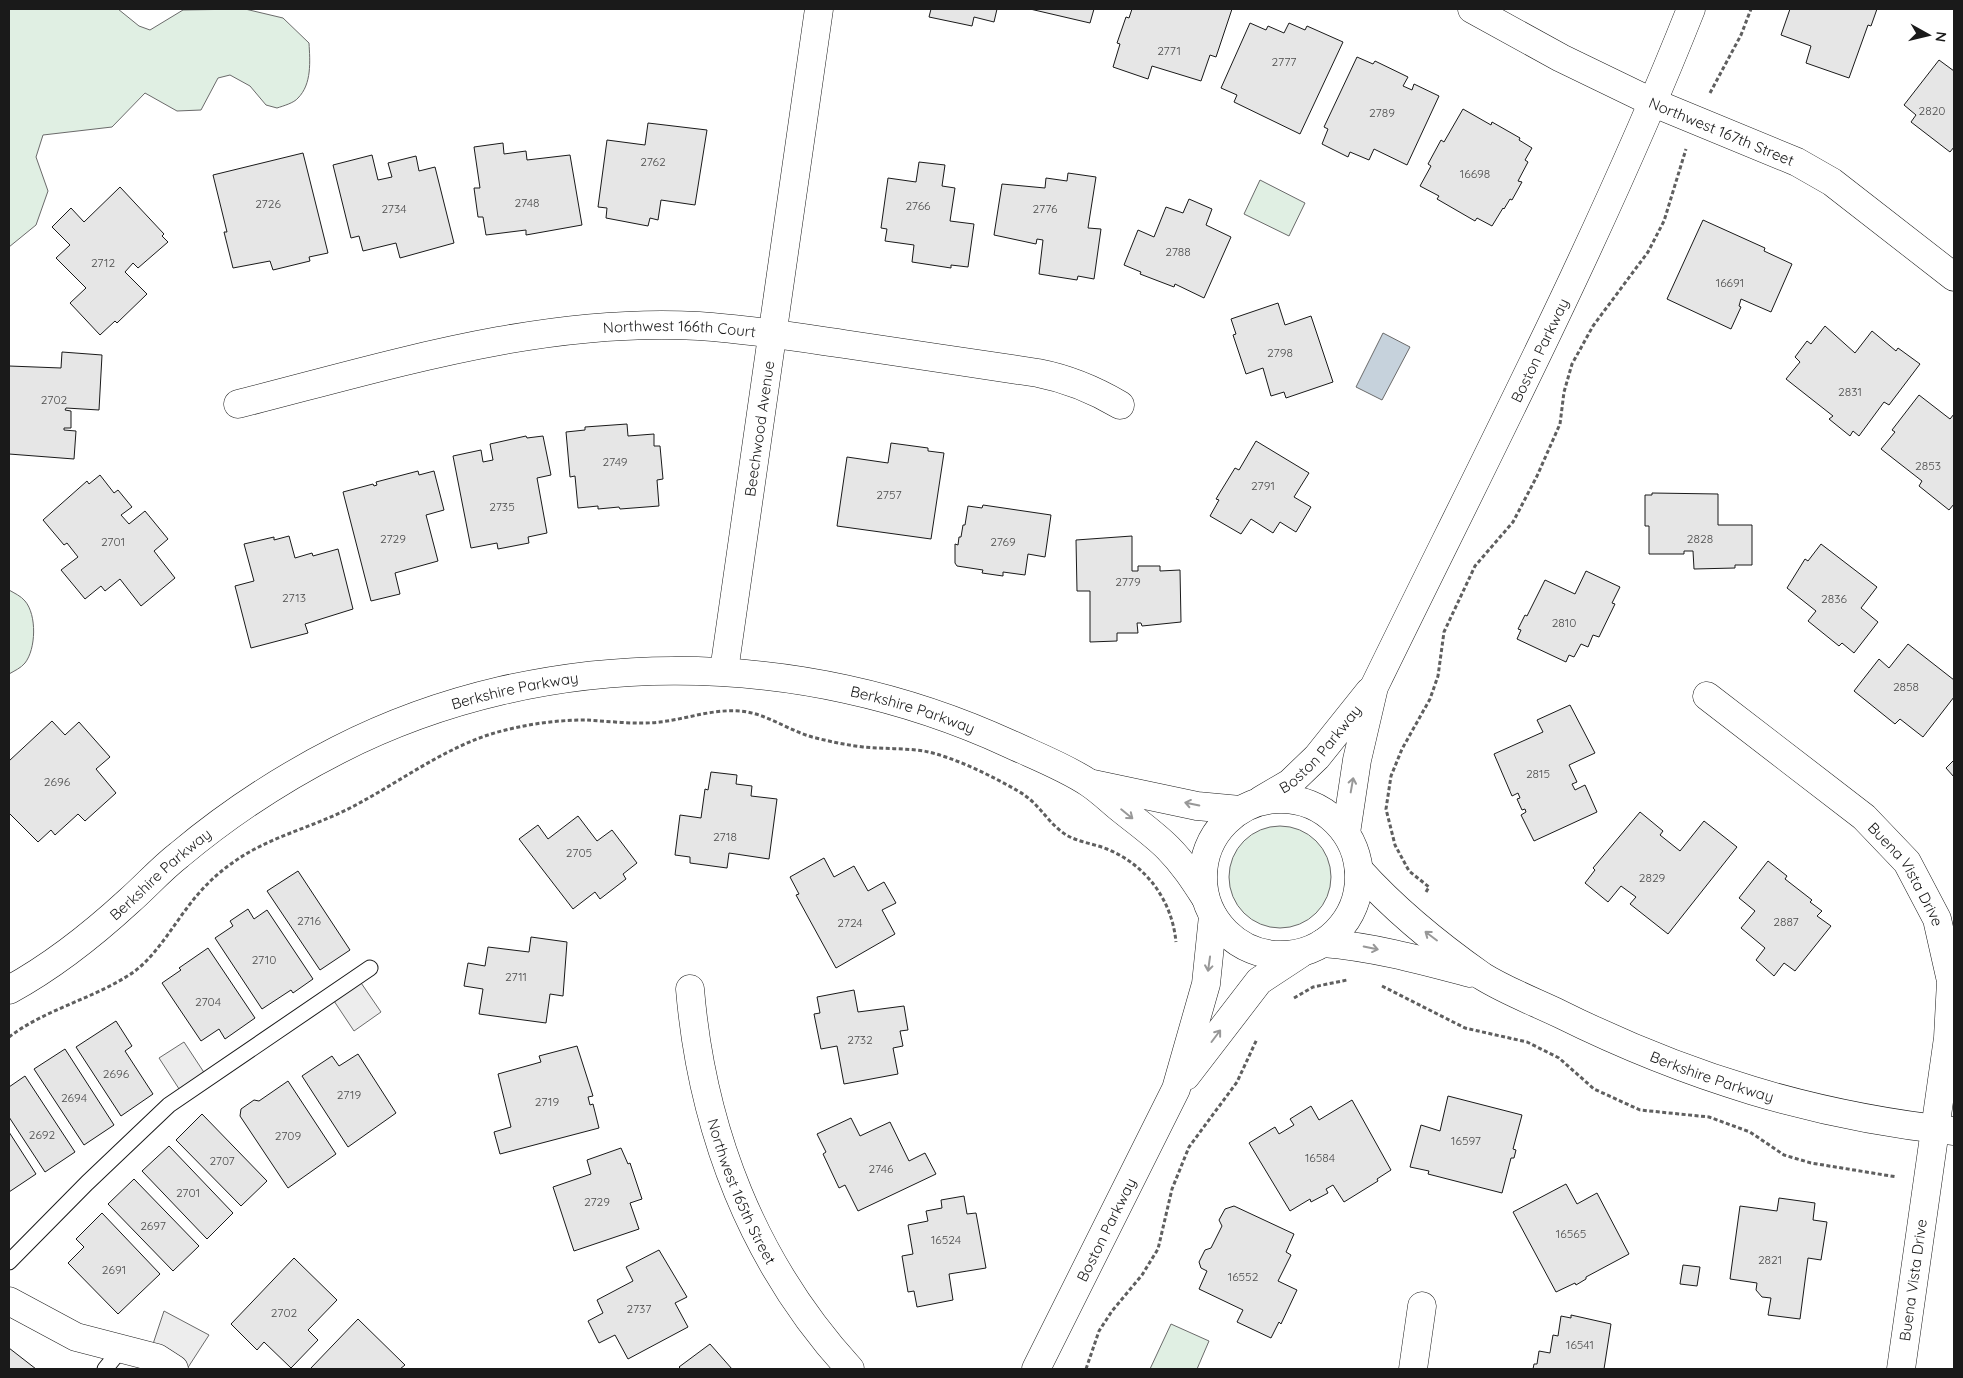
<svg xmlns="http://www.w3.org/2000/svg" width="1963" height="1378" font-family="Quicksand,sans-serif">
	<rect width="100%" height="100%" fill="#fff"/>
	<g fill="#e0efe3" stroke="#6a6a6a">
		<path d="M9 9H118L139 26 150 30 183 10 245 9 283 18 309 43C310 61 312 84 298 98 294 103 283 106 277 108L266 105 250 86 230 75 218 78 201 110 177 111 145 93 112 127 43 135 36 157 48 191 36 225 9 247Z"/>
		<path d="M1260 180 1305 203 1289 236 1244 214Z"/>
		<path d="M9 590C14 593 21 596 25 601 37 615 36 649 25 663 21 668 14 671 9 674Z"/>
		<circle cx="1280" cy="877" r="51"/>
		<path d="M1171 1324 1209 1341 1197 1369H1150Z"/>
	</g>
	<g fill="#ededed" stroke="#6a6a6a">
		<path d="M357 977 381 1012 354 1031 330 995Z"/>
		<path d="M184 1042 207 1077 183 1095 159 1058Z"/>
		<path d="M164 1311 209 1335 187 1369 149 1356Z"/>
	</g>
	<path fill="#c6d2dc" stroke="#6a6a6a" d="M1383 333 1410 347 1382 400 1356 387Z"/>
	<g fill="#e6e6e6" stroke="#1a1a1a">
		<path d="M931 9H997L994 22 974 17 972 26 929 17Z"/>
		<path d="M1030 9H1094L1090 23Z"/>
		<path d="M1132 9H1232L1216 57 1210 55 1201 81 1152 66 1148 79 1113 67 1120 44 1117 43 1126 17 1129 18Z"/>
		<path d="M1790 9H1877L1871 26 1868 25 1849 78 1806 63 1811 46 1781 35Z"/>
		<path d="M1250 23 1266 30 1268 26 1284 33 1289 23 1305 30 1307 26 1343 42 1300 134 1234 102 1237 95 1221 88Z"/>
		<path d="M1357 57 1373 64 1375 61 1408 77 1403 86 1412 90 1414 84 1439 96 1407 165 1374 149 1369 160 1350 152 1348 157 1322 144 1328 129 1324 127Z"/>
		<path d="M1939 60 1954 71V147L1950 152 1911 122 1916 115 1904 105Z"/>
		<path d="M1463 109 1491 125 1492 122 1520 138 1519 140 1532 148 1525 160 1528 162 1518 181 1522 182 1512 200 1510 199 1504 209 1503 208 1492 226 1477 218 1475 221 1437 199 1439 196 1420 186 1431 166 1428 164 1441 140 1444 142Z"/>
		<path d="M648 123 707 130 695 205 661 200 658 220 650 218 648 226 606 218 607 208 598 207 607 140 645 145Z"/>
		<path d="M503 143 504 154 526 151 527 160 570 155 582 225 526 235V230L486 235 483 217H478L474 188H480L474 147Z"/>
		<path d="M303 153 328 253 309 257 310 261 273 270 270 261 233 268 224 232H227L213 175Z"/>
		<path d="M372 155 378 180 392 177 388 163 416 156 419 171 435 167 454 243 400 258 396 243 363 251 359 236 351 238 333 165Z"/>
		<path d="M919 162 945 165 942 186 955 188 950 221 974 224 968 267 951 265V268L912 262 914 245 885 241 887 229 881 228 888 178 916 182Z"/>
		<path d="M1068 173 1096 177 1088 228 1101 229 1094 279 1078 276 1077 280 1039 274 1043 240 1037 239 1036 244 994 235 1002 184 1045 188 1046 178 1067 181Z"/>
		<path d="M120 187 164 234 162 236 168 242 138 268 133 263 125 272 147 294 117 323 115 321 100 335 70 303 86 288 56 258 70 245 52 227 71 208 84 222Z"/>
		<path d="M1189 199 1212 209 1206 225 1231 237 1204 298 1175 284 1174 287 1140 274 1141 272 1124 265 1138 230 1154 237 1166 207 1183 213Z"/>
		<path d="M1703 220 1765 248 1764 251 1792 264 1771 312 1741 299 1739 306 1741 307 1731 329 1667 299Z"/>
		<path d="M1278 303 1285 325 1311 316 1333 382 1286 398 1284 392 1271 396 1263 368 1246 374 1233 335 1236 334 1231 319Z"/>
		<path d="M1825 326 1855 353 1872 331 1896 351 1898 348 1920 364 1889 405 1884 402 1859 436 1853 431 1850 436 1829 419 1833 416 1786 379 1800 362 1795 357 1807 341 1811 344Z"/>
		<path d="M62 352 102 355 99 410 66 408 65 410 71 411V428H64V430L76 431 74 459 9 454V366L61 368Z"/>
		<path d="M1919 395 1950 419 1954 414V504L1949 510 1919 486 1922 481 1881 449 1895 432 1892 430Z"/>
		<path d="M627 424 628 436 654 434V446H660L663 479 657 480 659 506 620 509 619 507 598 509V506L578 508 575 476 570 477 566 432 585 430V427Z"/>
		<path d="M526 436 527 438 543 436 551 475 537 478 547 533 528 537 529 543 498 549 497 543 471 548 453 456 481 450 483 462 493 460 490 444Z"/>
		<path d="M1256 441 1309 473 1294 497 1311 507 1296 532 1280 522 1273 533 1251 519 1241 534 1210 516 1219 500 1216 499 1235 468 1239 470Z"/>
		<path d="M891 443 928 448V451L944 453 931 539 837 526 847 457 888 463Z"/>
		<path d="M418 471 419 475 434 471 444 510 426 515 438 561 395 573 400 594 371 601 343 492 373 484 374 486 377 485 376 482Z"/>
		<path d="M100 475 114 493 118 490 132 507 121 515 129 524 145 511 168 539 154 551 175 578 141 606 120 579 105 591 101 586 85 599 61 570 78 557 67 543 64 545 43 520 87 481 89 484Z"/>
		<path d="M1652 493 1718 494V525H1752V565H1735V568L1694 569 1693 551H1684V554H1649V526H1645V495H1652Z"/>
		<path d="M983 505 1051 515 1045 557 1028 554 1025 575 1003 572V576L982 573 983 570 957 566 955 563V544L958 545 959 537H961L963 525H965L968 506 982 508Z"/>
		<path d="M289 536 295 558 312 553 313 556 338 549 353 609 305 624 308 633 251 648 235 586 254 581 244 544 274 537V540Z"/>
		<path d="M1132 536V571H1138V566H1160V571L1180 570 1181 622 1142 626 1141 623H1137L1138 633H1117V641L1090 642V591H1077L1076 540Z"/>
		<path d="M1821 544 1877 587 1861 608 1878 622 1854 653 1842 643 1839 646 1808 621 1816 611 1787 588 1805 559 1808 561Z"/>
		<path d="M1586 571 1620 587 1612 603 1615 604 1599 637 1593 635 1588 647 1581 644 1574 657 1569 655 1566 662 1517 639 1521 630 1518 629 1525 615 1527 616 1545 580 1575 594Z"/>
		<path d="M1908 644 1954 680V697L1923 737 1900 719 1895 724 1854 691 1879 659 1889 668Z"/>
		<path d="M1570 705 1595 753 1569 765 1577 782 1572 784 1575 790 1585 785 1597 812 1534 841 1521 815 1526 812 1525 809 1522 810 1517 799 1520 798 1518 793 1512 796 1494 754 1543 732 1537 720Z"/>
		<path d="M52 721 65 735 79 722 110 757 96 769 116 793 85 821 78 814 55 835 51 830 38 842 9 813V761Z"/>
		<path d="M1954 760V777L1946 768Z"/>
		<path d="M711 772 737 775 736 784 752 786 751 796 777 799 769 859 729 853 727 868 690 863V857L675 855 680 815 701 818 705 789 708 790Z"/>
		<path d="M1640 812 1663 831 1660 835 1680 851 1704 821 1737 847 1668 934 1630 904 1636 897 1621 886 1608 902 1585 883 1595 870 1593 868Z"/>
		<path d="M578 816 597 841 612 830 637 863 623 874 626 879 600 899 595 892 573 909 519 839 538 825 548 839Z"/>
		<path d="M824 858 834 877 854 866 868 891 884 882 896 903 882 910 895 934 836 968 796 895 799 894 790 877Z"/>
		<path d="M1768 861 1787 876 1785 879 1812 900 1810 902 1822 911 1817 916 1831 926 1795 971 1784 963 1774 976 1756 960 1765 948 1741 928 1755 911 1739 898Z"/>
		<path d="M298 871 350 950 320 970 267 891Z"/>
		<path d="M248 909 254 919 267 910 313 979 293 993 291 990 262 1009 215 938 233 926 230 921Z"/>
		<path d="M531 937 567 942 563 996 550 994 546 1023 479 1014 483 989 464 986 468 963 485 966 488 947 529 952Z"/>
		<path d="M208 948 255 1018 225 1039 219 1029 201 1041 162 983 181 970 179 968Z"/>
		<path d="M854 990 858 1012 904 1006 908 1030 900 1031 903 1046 893 1048 898 1074 844 1084 837 1046 821 1049 814 1014 820 1013 817 997Z"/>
		<path d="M116 1021 132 1046 125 1051 153 1094 121 1116 76 1047Z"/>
		<path d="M577 1046 593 1096 588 1097 590 1105 593 1104 599 1128 500 1154 494 1132 511 1127 498 1074 541 1062 539 1056Z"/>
		<path d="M65 1049 114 1125 84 1145 34 1069Z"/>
		<path d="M358 1054 396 1113 348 1147 302 1076 332 1056 339 1066Z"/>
		<path d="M25 1076 75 1152 45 1172 9 1117V1087Z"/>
		<path d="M288 1081 336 1154 288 1188 240 1116 241 1109 254 1100 259 1101Z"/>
		<path d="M1448 1096 1522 1115 1513 1149 1516 1150 1514 1158H1511L1502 1193 1428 1174 1429 1171 1410 1167 1421 1125 1440 1131Z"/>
		<path d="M1352 1100 1391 1170 1377 1179 1378 1181 1344 1202 1333 1185 1326 1189 1328 1193 1311 1202 1310 1199 1290 1211 1249 1143 1275 1127 1279 1134 1294 1125 1290 1119 1311 1106 1319 1120Z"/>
		<path d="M202 1114 267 1181 241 1206 176 1140Z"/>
		<path d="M851 1118 860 1136 890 1122 909 1161 925 1153 936 1174 858 1211 845 1185 839 1188 823 1154 826 1152 817 1134Z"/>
		<path d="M9 1132 36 1174 9 1192Z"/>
		<path d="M169 1146 233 1213 207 1239 142 1171Z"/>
		<path d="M621 1148 628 1164 630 1163 642 1199 630 1203 639 1229 574 1251 553 1187 591 1174 587 1160Z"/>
		<path d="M134 1179 199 1246 173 1271 108 1204Z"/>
		<path d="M1566 1184 1577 1204 1597 1193 1629 1254 1586 1277V1279L1576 1285 1575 1283 1556 1292 1513 1212Z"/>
		<path d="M964 1196 967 1214 976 1213 986 1268 949 1274 953 1300 917 1307 914 1291 908 1292 902 1256 913 1254 908 1225 928 1221 926 1211 942 1208 941 1200Z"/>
		<path d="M1779 1198 1815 1203 1813 1220 1827 1222 1821 1260 1808 1258 1800 1319 1768 1315 1771 1298 1762 1297 1756 1290 1757 1283 1730 1279 1740 1206 1777 1211Z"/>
		<path d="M1234 1206 1294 1234 1286 1252 1291 1255 1278 1281 1297 1290 1281 1324 1279 1322 1271 1338 1237 1322 1243 1310 1199 1289 1207 1271 1201 1268 1199 1262 1205 1250 1211 1248 1222 1226 1219 1220 1225 1209Z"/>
		<path d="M102 1213 160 1274 118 1314 68 1263 84 1247 76 1239Z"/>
		<path d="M659 1250 687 1297 675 1303 688 1327 628 1359 615 1335 599 1343 588 1321 603 1313 597 1300 633 1281 626 1267Z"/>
		<path d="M294 1258 337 1300 308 1330 318 1340 291 1368 264 1342 257 1350 231 1324Z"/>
		<path d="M1683 1265 1700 1267 1697 1286 1680 1284Z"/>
		<path d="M1571 1315 1611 1324 1604 1369H1533L1534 1364H1537L1539 1351 1550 1353 1553 1335 1558 1336 1561 1316 1571 1318Z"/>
		<path d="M358 1319 405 1365 400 1369H310Z"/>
		<path d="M710 1344 732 1369H681L679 1367Z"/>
		<path d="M9 1348 36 1369H9Z"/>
	</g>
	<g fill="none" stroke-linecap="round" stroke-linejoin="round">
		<defs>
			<g id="service">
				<path d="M9 1262 87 1183 169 1105 370 968"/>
				<path d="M105 1369 122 1348"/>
			</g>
			<g id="minor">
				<path id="s1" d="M1472 9 1561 58 1654 103 1797 162 1832 182 1954 277"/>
				<path id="s2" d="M238 404C388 366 542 317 699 326 747 329 796 337 844 344 909 354 973 363 1038 373 1069 379 1093 389 1120 405"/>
				<path id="s3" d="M724 671 819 9"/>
				<path id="s4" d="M1707 696 1864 817 1907 862 1937 919 1951 981 1948 1038 1901 1369"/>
				<path d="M1093 784 1197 806 1240 810"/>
				<circle cx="1281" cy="877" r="78"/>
				<path id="s5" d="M1261 800 1290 783 1317 757 1369 692"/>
				<path id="s6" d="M1346 833 1357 760 1374 687C1483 463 1599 241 1691 9"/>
				<path id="s7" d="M1359 870C1395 910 1438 945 1482 976 1506 991 1535 1002 1560 1014 1687 1077 1814 1116 1954 1131"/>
				<path d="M1323 943C1374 947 1421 960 1470 973"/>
				<path id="s8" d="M690 989C702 1131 753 1263 850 1369"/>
				<path id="s9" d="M9 990C53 966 92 935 129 901 146 886 161 869 179 855 228 814 281 779 338 750 546 644 800 647 1010 744 1036 756 1065 767 1089 783 1101 791 1111 801 1121 809 1137 822 1154 834 1168 848 1183 863 1194 880 1205 897"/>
				<path d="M1186 1076 1259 981 1300 954"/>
				<path d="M9 1301 76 1337 157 1358 174 1369"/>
				<path id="s10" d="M1036 1369 1176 1089 1206 984 1213 916"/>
				<path d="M1413 1369 1422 1306"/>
			</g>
		</defs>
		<use href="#service" stroke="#1a1a1a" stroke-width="17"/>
		<use href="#minor" stroke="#1a1a1a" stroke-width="29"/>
		<g stroke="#5f5f5f" stroke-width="3" stroke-dasharray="4 2.5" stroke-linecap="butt">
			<path d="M1710 93 1741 35 1751 9"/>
			<path d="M1426 892 1429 887 1409 871 1395 845 1386 809 1391 776 1402 749 1430 699 1438 676 1444 632 1475 566 1513 522 1537 476 1560 424 1564 392 1572 364 1593 326 1648 252 1664 221 1686 149"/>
			<path d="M1382 986 1465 1028 1527 1042 1559 1058 1594 1089 1640 1110 1709 1117 1750 1132 1784 1155 1811 1163 1897 1177"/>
			<path d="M1294 998 1313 987 1347 980"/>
			<path d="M9 1037C47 1008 97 998 135 971 156 955 171 929 187 908 201 889 216 874 235 861 271 836 314 827 352 807 398 783 441 750 491 734 521 725 553 720 585 720 609 721 636 725 660 722 687 719 711 709 740 711 767 713 790 732 816 738 832 742 847 745 863 747 883 749 904 748 924 751 954 757 992 776 1018 791 1039 803 1045 819 1062 832 1075 842 1092 843 1107 849 1146 865 1172 900 1176 942"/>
			<path d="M1086 1369 1099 1331 1112 1311 1142 1275 1158 1249 1172 1189 1189 1147 1237 1082 1257 1039"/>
		</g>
		<use href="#service" stroke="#fff" stroke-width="15"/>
		<use href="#minor" stroke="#fff" stroke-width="28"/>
	</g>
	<defs><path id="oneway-shaft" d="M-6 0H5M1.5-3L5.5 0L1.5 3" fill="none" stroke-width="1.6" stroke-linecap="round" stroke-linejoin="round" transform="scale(1.25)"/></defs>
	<g stroke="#989898">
		<use href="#oneway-shaft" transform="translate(1352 785) rotate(-80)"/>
		<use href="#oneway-shaft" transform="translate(1192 804) rotate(-168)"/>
		<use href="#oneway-shaft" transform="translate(1127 814) rotate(39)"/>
		<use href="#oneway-shaft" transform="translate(1431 936) rotate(-143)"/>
		<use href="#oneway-shaft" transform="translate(1371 948) rotate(12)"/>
		<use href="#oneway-shaft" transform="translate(1209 964) rotate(98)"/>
		<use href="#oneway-shaft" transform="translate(1216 1036) rotate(-53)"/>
	</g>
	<g text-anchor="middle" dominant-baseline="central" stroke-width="4" stroke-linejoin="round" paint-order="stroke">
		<g font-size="12" fill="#4d4d4d">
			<text x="1169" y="50">2771</text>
			<text x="1284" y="61">2777</text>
			<text x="1932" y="110">2820</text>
			<text x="1382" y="112">2789</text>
			<text x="653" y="161">2762</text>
			<text x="1475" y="173">16698</text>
			<text x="527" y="202">2748</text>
			<text x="268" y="203">2726</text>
			<text x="918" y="205">2766</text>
			<text x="394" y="208">2734</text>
			<text x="1045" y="208">2776</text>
			<text x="1178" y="251">2788</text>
			<text x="103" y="262">2712</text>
			<text x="1730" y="282">16691</text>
			<text x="1280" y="352">2798</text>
			<text x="1850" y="391">2831</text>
			<text x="54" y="399">2702</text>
			<text x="615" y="461">2749</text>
			<text x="1928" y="465">2853</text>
			<text x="1263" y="485">2791</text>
			<text x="889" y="494">2757</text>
			<text x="502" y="506">2735</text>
			<text x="393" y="538">2729</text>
			<text x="1700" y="538">2828</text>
			<text x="113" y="541">2701</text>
			<text x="1003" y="541">2769</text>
			<text x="1128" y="581">2779</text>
			<text x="294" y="597">2713</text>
			<text x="1834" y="598">2836</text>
			<text x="1564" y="622">2810</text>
			<text x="1906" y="686">2858</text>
			<text x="1538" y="773">2815</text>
			<text x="57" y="781">2696</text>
			<text x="725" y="836">2718</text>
			<text x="579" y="852">2705</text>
			<text x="1652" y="877">2829</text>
			<text x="309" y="920">2716</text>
			<text x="1786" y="921">2887</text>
			<text x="850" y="922">2724</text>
			<text x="264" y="959">2710</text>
			<text x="516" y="976">2711</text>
			<text x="208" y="1001">2704</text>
			<text x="860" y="1039">2732</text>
			<text x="116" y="1073">2696</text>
			<text x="349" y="1094">2719</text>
			<text x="74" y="1097">2694</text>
			<text x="547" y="1101">2719</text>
			<text x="42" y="1134">2692</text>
			<text x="288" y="1135">2709</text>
			<text x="1466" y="1140">16597</text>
			<text x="1320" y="1157">16584</text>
			<text x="222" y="1160">2707</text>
			<text x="881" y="1168">2746</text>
			<text x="188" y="1192">2701</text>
			<text x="597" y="1201">2729</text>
			<text x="153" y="1225">2697</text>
			<text x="1571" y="1233">16565</text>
			<text x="946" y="1239">16524</text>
			<text x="1770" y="1259">2821</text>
			<text x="114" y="1269">2691</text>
			<text x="1243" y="1276">16552</text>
			<text x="639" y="1308">2737</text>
			<text x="284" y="1312">2702</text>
			<text x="1580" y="1344">16541</text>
		</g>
		<g font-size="15" fill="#1a1a1a" stroke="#fff">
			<text stroke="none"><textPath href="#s1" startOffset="278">Northwest 167th Street</textPath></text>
			<text stroke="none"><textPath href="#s2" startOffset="450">Northwest 166th Court</textPath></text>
			<text stroke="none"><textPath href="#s6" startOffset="524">Boston Parkway</textPath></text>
			<text stroke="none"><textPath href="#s3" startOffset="245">Beechwood Avenue</textPath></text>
			<text stroke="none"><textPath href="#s9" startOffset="596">Berkshire Parkway</textPath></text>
			<text stroke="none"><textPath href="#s9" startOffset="1000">Berkshire Parkway</textPath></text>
			<text stroke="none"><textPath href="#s5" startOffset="79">Boston Parkway</textPath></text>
			<text stroke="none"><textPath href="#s9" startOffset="191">Berkshire Parkway</textPath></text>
			<text stroke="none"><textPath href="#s4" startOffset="270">Buena Vista Drive</textPath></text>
			<text stroke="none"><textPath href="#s7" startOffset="414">Berkshire Parkway</textPath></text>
			<text stroke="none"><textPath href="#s8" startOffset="210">Northwest 165th Street</textPath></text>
			<text stroke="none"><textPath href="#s10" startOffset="156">Boston Parkway</textPath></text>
			<text transform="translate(1913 1280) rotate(-82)">Buena Vista Drive</text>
		</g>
	</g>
	<rect width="1963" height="1378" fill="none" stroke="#1a1a1a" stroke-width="20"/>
	<g transform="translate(1928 35) rotate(98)" stroke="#ffffff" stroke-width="4" paint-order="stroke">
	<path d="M0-4L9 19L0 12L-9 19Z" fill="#1a1a1a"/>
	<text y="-8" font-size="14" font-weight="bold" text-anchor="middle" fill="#1a1a1a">N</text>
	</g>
</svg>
